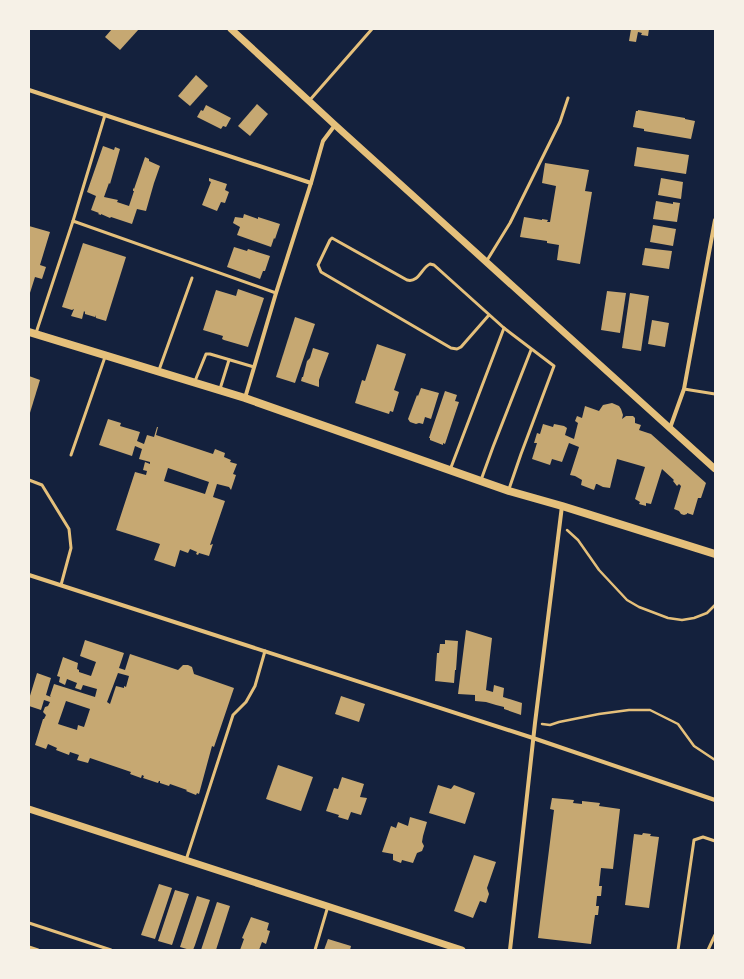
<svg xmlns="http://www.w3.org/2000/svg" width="744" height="979" font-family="'Varela Round',sans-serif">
	<rect width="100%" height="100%" fill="#14213d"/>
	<g fill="#c6a872" fill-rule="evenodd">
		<path d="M112 29H139L120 50 105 37Z"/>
		<path d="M631 29H649L648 36 641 35 642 33 638 32 636 42 629 41Z"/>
		<path d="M196 75 208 86 190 106 178 96Z"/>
		<path d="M257 104 268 114 250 136 238 126Z"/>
		<path d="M206 105 231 118 226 127 223 126 221 129 197 117 201 110 203 111Z"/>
		<path d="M638 110 685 118V119L695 121 691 139 644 131V129L633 127 636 111H638Z"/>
		<path d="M103 146 114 150 115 147 120 149 110 184 109 183 104 197 118 200 117 202 129 206 134 191H133V188L134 189 145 157 149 159V161L160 166 154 183 146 211 137 209 132 224 111 217 110 218 101 214V215L98 214 99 213 91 210 96 196 87 192Z"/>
		<path d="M637 147 689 155 686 174 634 166Z"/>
		<path d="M545 163 589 170 585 191 592 192 580 264 557 260 559 245 547 243V241L520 237 524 217 542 220V219L548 220 547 222H550L556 186 542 183Z"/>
		<path d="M209 178 227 184 225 190 229 192 225 203 221 202 217 211 202 205 211 182 209 181Z"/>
		<path d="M661 178 683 182 681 199 658 195Z"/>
		<path d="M656 201 673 204V202L680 203 677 222 653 219Z"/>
		<path d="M244 214 258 219V217L280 224 275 239 274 238 271 247 237 235 240 227 233 223 235 217 243 218Z"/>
		<path d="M653 225 676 229 673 246 650 242Z"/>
		<path d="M29 226 50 232 40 265 46 267 42 279 35 277 29 296Z"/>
		<path d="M83 243 126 257 106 321 96 318 95 315V317L85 314V312L84 311 82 319 71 316 74 309 72 310 62 307Z"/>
		<path d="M234 247 247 251 248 249 270 256 265 271H263L260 279 227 267Z"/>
		<path d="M645 248 672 251 669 269 642 265Z"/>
		<path d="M238 289 264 298 248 347 224 340 222 339 223 336 203 330 216 290 236 296Z"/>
		<path d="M607 291 626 293 620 333 601 330Z"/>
		<path d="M630 293 649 296 641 351 622 348Z"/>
		<path d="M295 317 315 324 295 383 276 377Z"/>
		<path d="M652 320 669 323 665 347 648 344Z"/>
		<path d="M377 344 406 354 394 390 399 392 393 412 390 411 389 414 355 403 362 380 365 381Z"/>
		<path d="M313 348 329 353 319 380V387L301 381 302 377H303L307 361 310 358Z"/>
		<path d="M29 376 40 380 29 416Z"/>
		<path d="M421 388 439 393 431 419 425 417 423 424 419 423 416 424 410 422 408 419 417 395 418 396Z"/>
		<path d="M445 391 457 395 455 401 459 402 445 444 443 443V445L430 440V438H429Z"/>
		<path d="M612 403 619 406 621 409 623 415 622 419 626 416H633L635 418V423L641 425 639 430 651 434 706 483 701 498H698L693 515 687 513V514L684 515 681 514 679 511 674 509 681 486 679 484 677 486 673 481 674 480 662 469 651 504 646 503V506L639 504 640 502 635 499 645 467 617 459 610 488 603 487 597 484H596L594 490 581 485 582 480 575 476 570 475 579 447 569 443 562 462 552 459 550 465 532 459 537 443H534L537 433 540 434 543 424 553 427 554 424 564 426 567 428 565 435 574 439 578 423 575 421 577 416 582 418 585 406 599 411 603 405Z"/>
		<path d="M108 419 121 423 120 426 140 432 137 441 144 444 147 435 154 437 157 427H158L156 435 213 454 215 449 225 453 224 457 231 460 230 462 237 464 233 474 236 475 231 490 229 487 217 484 213 497 225 501 210 545 213 544 209 556 199 553 198 555 196 554 197 552 190 549 188 553 180 550 175 567 154 560 160 544 116 530 135 472 146 475 147 471 143 470 145 462 150 464V462L139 459 142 449 135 446 132 456 99 445ZM168 468 209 482 205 494 164 481Z"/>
		<path d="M466 630 492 638 486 690 493 692 494 685 504 688 503 697 522 703 521 715 504 709V707L496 705 486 702 475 701V695L458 694Z"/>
		<path d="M85 640 124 653 119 668 125 670 130 654 178 670 183 665H188L192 667 194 674 234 688 214 747 212 746 199 794 197 793 196 795 186 791 187 790 170 784 169 786 160 783V781H159L158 783 143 778 144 776 142 775 141 778 130 774 131 772 90 758 88 763 77 760 79 755 70 752 69 755 56 750 57 748 48 744 46 749 35 745 43 719H44L46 715 43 712 45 707 48 706 50 702 44 700 41 710 29 706V699L37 673 51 678 46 695 51 697 50 696 54 684 95 697 97 689 83 685 81 690 75 688 77 683 67 679 65 685 59 682 60 677 57 676 63 657 78 663 77 669 79 670V672L91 676 96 662 80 656ZM118 673 129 676 126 687 124 686V688L116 686 110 704 107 702ZM66 701 90 709 84 727 78 725 77 730 58 724Z"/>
		<path d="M445 640 458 641 456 670H455L454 683 435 681 437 653H439L440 644H445Z"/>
		<path d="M341 696 365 704 359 722 335 714Z"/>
		<path d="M278 765 313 777 301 811 266 799Z"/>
		<path d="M342 777 364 784 360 797 367 798 361 815 351 812 348 820 338 817 339 815 326 811 334 788 338 789Z"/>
		<path d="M438 785 451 789 454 785 475 793 465 824 429 813Z"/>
		<path d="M552 798 574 800 573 803 582 804V801L600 803 599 806 620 809 613 869 601 868 599 886H602L601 896H597L596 906H599L598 915H595L591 944 538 938 554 810 550 809Z"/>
		<path d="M410 817 427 822 423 836 422 842 424 846 422 851 417 853 413 863 402 860 401 863 393 860V854L382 852 391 826 396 828 398 822 408 826Z"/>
		<path d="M643 833 651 834 650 836 659 837 649 908 625 905 634 834 642 835Z"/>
		<path d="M474 855 496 862 487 888 489 894 486 903 480 901 473 918 454 911Z"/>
		<path d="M159 884 172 888 155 939 141 935Z"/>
		<path d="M175 890 189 894 172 945 158 941Z"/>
		<path d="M197 896 210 900 195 945 193 950H190L180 947Z"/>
		<path d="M217 902 230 906 216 950H201Z"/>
		<path d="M251 917 269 923 267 930 270 931 266 944 262 942 259 950H240L244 939 242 938Z"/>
		<path d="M328 939 351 946 350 950H324Z"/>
	</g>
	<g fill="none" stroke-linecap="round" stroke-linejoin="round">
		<g stroke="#e5c07b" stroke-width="2.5">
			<path d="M567 530 578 540 599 570 627 600 639 607 668 618 682 620 694 618 707 613 715 605"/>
			<path d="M542 724 550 725 559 722 599 714 629 710H650L678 724 694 746 715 760"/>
		</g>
		<g stroke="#e5c07b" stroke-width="3">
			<path d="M309 101 372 29"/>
			<path d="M73 221 105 115"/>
			<path d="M486 262 510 223 560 122 568 98"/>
			<path d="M489 315 461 347 457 349 451 348 321 272 318 265 330 240 332 238 407 280C419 283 421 268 430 264L434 265 504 328 554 366 521 454 509 489"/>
			<path d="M36 333 73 221 276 293"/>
			<path d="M159 370 192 278"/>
			<path d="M195 381 206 354H210L254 367"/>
			<path d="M220 389 229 360"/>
			<path d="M684 389 715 394"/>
			<path d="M71 455 105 357"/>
			<path d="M450 470 504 328"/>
			<path d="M29 480 42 485 69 529 71 548 61 585"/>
			<path d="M481 480 493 447 531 350"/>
			<path d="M186 860 233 715 246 702 255 686 265 651"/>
			<path d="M29 923 111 950"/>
			<path d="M29 947 38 950"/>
			<path d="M315 950 328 906"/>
			<path d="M678 950 694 840 703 837 715 841"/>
			<path d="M708 950 715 935"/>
		</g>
		<g stroke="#e5c07b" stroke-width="4">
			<path d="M29 90 311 183"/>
			<path d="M245 398 276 293 311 183 323 141 335 125"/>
			<path d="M670 428 684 389 715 220"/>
			<path d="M29 575 533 738 715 800"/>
			<path d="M510 950 535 723 562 506"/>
		</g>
		<g stroke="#e5c07b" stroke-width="7">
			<path d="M231 29 335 125 715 469"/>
			<path d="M29 809 462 950"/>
		</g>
		<path stroke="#e5c07b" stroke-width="8" d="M29 332 245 398 509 491 562 506 715 554"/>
	</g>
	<rect width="744" height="979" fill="none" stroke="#f6f1e7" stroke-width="60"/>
</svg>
